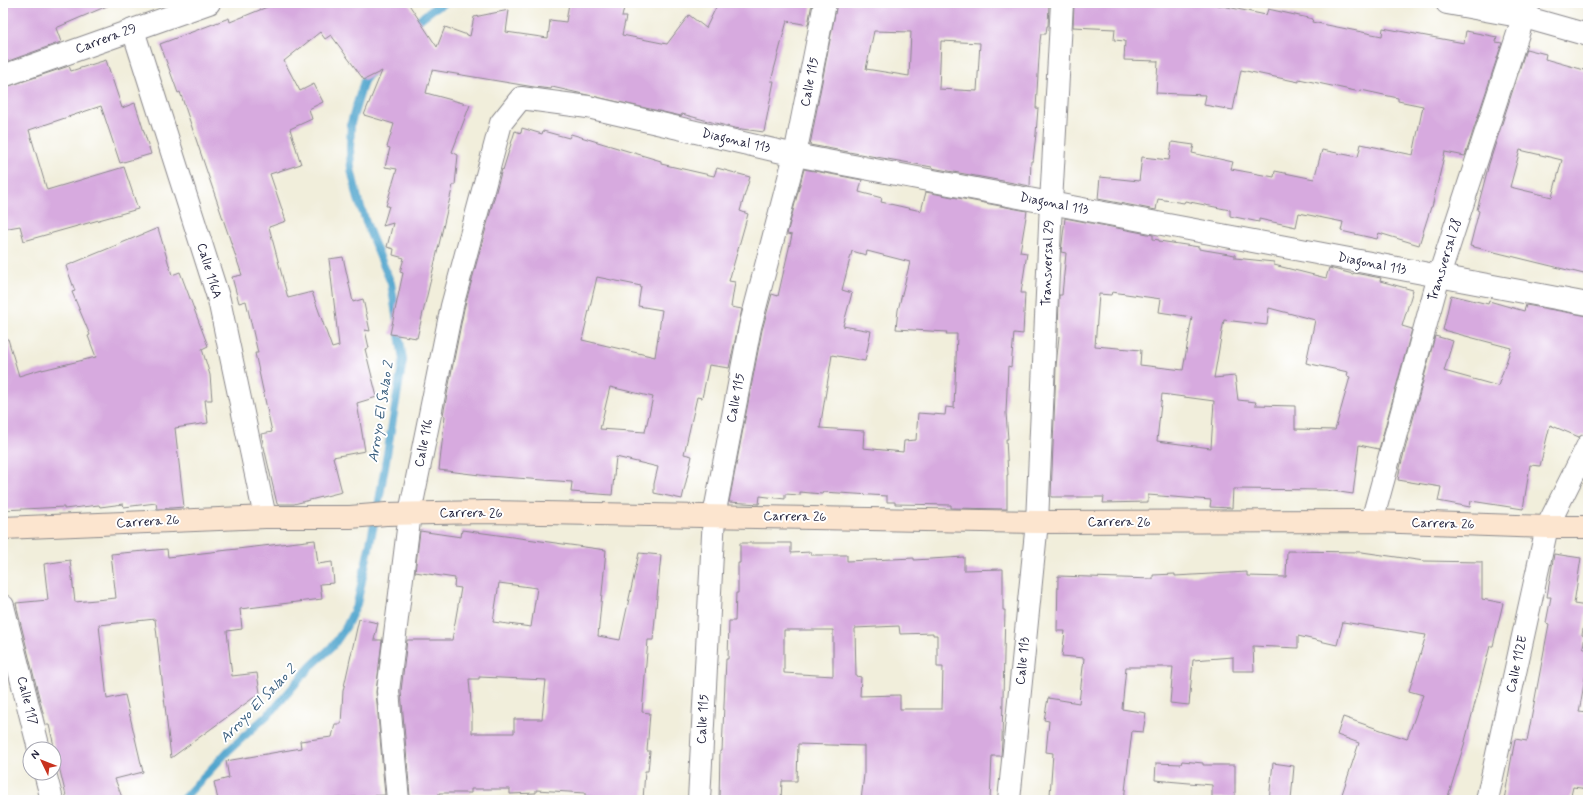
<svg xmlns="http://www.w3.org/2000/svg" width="1591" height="803" font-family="Mynerve,sans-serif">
	<rect width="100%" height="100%" fill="#fff"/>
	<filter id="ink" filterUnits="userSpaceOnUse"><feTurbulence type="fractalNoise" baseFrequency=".025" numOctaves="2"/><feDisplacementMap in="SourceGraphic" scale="8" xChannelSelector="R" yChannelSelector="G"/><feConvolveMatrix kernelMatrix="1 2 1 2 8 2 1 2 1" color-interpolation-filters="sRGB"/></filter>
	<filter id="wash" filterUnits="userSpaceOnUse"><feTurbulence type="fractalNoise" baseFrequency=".012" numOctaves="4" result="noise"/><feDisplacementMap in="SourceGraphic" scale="16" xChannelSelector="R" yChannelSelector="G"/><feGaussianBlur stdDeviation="0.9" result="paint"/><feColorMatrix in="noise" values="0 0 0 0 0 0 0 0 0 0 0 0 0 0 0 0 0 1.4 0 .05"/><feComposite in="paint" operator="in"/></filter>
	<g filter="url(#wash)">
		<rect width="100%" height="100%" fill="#f1eedb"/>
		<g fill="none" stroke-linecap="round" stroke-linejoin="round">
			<g stroke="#51a5cd" stroke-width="8">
				<path d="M411 26 433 9 445 3"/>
				<path d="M182 800 228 751 274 709 310 667 333 646 346 627 357 604 379 501 403 360 391 283 370 233 358 199 351 169 350 149 351 123 364 81 372 71"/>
			</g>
		</g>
		<g id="blocks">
			<g fill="#d7aadf" fill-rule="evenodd">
				<path d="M3 3H114L56 28 61 42 3 63Z"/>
				<path d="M277 3H408L437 47 445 27 470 36 474 17 509 10 506 32 548 38 550 20 566 22 569 3H625L622 17H626L622 35 667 44 689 15 706 28 718 3H812L808 25 787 21 771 81H774L764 132 734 128 682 114 681 116 552 87 551 89 534 87 432 70 426 93 470 105 452 152 458 155 455 185H453L417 338 390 334 403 273 400 272 404 258 393 255 394 249 387 247 393 223 383 226 389 206H386L397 169 385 167 390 148 387 147 394 124 364 115 382 71 364 80 331 35 325 39 320 32 284 61 300 91 314 84 323 102 309 109 312 119 290 129 301 164 270 174 286 221 269 227 288 298 312 292 332 348 339 346 329 259 343 257 353 302 363 299 370 331 365 330 369 348 365 349 377 397 357 403 365 451 333 457 342 492 294 504H277L261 434 272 432 255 353H258L246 301 239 303 232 277 242 275 180 92 178 93 160 44 229 18 230 22Z"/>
				<path d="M837 3H1049L1048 26H1047L1046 34H1041L1040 41 1036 108H1038L1036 134 1033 161H1031L1030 186 932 168V167L810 145ZM874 31 911 32 909 76 866 69ZM941 41 980 43 977 91 939 89Z"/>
				<path d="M1074 3H1208L1266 15 1268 9 1313 19 1312 22 1382 36 1383 28 1464 43 1466 31 1497 37 1496 42 1502 43 1465 156 1445 152 1432 207H1431L1419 245 1379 233 1377 239 1341 231 1343 222 1299 213 1296 227 1259 219V222L1230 216V210L1185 201 1184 203 1158 199 1156 210 1098 199 1100 177 1139 181 1142 157 1169 160 1172 142 1194 145 1192 153 1233 162 1231 169 1274 177 1275 171 1314 179 1322 150 1358 157 1361 144 1413 155 1423 106 1398 101V98L1361 90 1360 92 1299 79V82L1241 70 1233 110 1204 105 1206 95 1156 93 1158 61 1124 60 1125 41 1114 40 1115 29 1073 27Z"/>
				<path d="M1526 49 1546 54 1545 59 1588 71V275L1470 246 1479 211 1477 210 1489 164ZM1520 150 1562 160 1552 197 1510 187Z"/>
				<path d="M106 60 122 108 135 103 151 154 120 163 101 106 29 130 47 190 124 167 138 209 24 241 20 226 3 229V88L69 66 71 71Z"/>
				<path d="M522 128 542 134 543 131 569 138 571 134 661 161V164L714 176 717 168 750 177 740 211 748 214 729 281 735 282 731 307 742 309 729 368 709 365 702 398 697 397 684 454 692 456 682 499 654 493V484L658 467 616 457 612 495 571 492 572 482 488 476 439 470 445 416 443 415 464 309 502 169 503 170 515 131 521 133ZM597 277 641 286 638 306 662 310 655 357 582 340ZM610 387 653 397 645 432 600 429Z"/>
				<path d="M804 169 862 180 859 192 882 198 881 202 921 211 926 192 1027 211 1020 252 1027 253 1021 293H1025L1023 334 1014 333 1011 367 1008 366 1006 413 1008 439H1006L1008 475H1007V509L951 508V505L895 504V502H887V496L823 492 822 494 800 492V495L785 494V499L760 496 759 504 729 502 762 330 772 294 778 296 792 235 787 234ZM852 251 866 255 867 251 910 262 898 310 896 329 947 332 946 334H957L954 408 946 407 945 415 918 413 916 440 904 441 903 452 863 448 864 431 820 428 832 355 865 361 871 331 843 326 852 293 842 290Z"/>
				<path d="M1065 218 1153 235V239L1159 240V241L1199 247V249L1235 255V258L1274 262V265L1326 278 1329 268 1353 274 1354 273 1381 278 1380 281 1413 290 1402 326 1412 329 1379 449 1359 445 1353 494 1326 490 1233 489 1232 508 1210 507 1211 500 1148 495V502L1103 503 1104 497H1051L1056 367 1059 336H1058L1059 295H1062L1066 253 1061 252ZM1112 292 1161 299 1159 312 1192 317 1183 370 1140 365 1141 350 1095 346 1099 294 1111 295ZM1269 308 1315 320 1306 363 1348 372 1347 376 1350 377 1335 430 1295 429V406L1255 405 1256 402 1238 400 1235 376 1214 378 1224 320 1267 325ZM1162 394 1214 401 1211 448 1157 441Z"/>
				<path d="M158 228 172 275 180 272 208 346 202 349 210 375 212 400H205L208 423 175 428 184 507 157 509 156 503 124 507 123 504 100 507 99 505 64 509V507L3 510V339H8L19 376 42 369V370L96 357 88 336 90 335 72 292 75 291 66 266Z"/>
				<path d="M1451 295 1488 304 1489 301 1524 311 1526 305 1588 316V433L1579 437 1550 425 1540 466 1530 465 1523 509 1471 501 1470 507 1438 501 1441 487 1398 480 1400 468 1435 336 1453 341 1444 371 1498 386 1511 348 1443 330Z"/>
				<path d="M462 530 606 550 598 636 620 640 639 553 661 555 653 640H648L642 712 650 713 647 751H650L648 771H645L643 800 585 796V793L536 790V793L510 794V789H471V793H439V797L410 796 401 691 407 640H452L461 588 454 587 455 578 415 572 420 531 461 537ZM499 583 537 588 531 627 493 622ZM479 677 546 680 542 719H514V733H472V714L469 679H479Z"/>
				<path d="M315 540 318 564 332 562 334 583 320 584 322 599 240 609 242 629 227 631 232 676 257 673 260 693 171 758 155 619 99 625 107 699 125 695 143 772 115 779 123 800H67L49 725H46L18 613 16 603 48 600 44 564 70 560 75 602 116 598 111 554 167 549 168 557Z"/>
				<path d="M740 543H791V553L811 552V555H847V561L914 558V560L964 557V570L1003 569V610H1005L1002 741 1001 756H992L990 800H861L864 775V746L798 744 797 781H782L781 800H719L720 751H722L726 659H728L729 621H735L736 593H738V563H740ZM899 626 900 634 933 633V635H937V667H943L942 709H900V695L860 696 861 677 856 676 855 628ZM784 630H833V676L784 673Z"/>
				<path d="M1287 551 1362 552 1424 561 1482 562V599L1503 603 1493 646H1490L1464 745 1447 800H1340L1359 743 1337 735 1343 717 1407 739 1423 695 1409 691 1426 635 1343 622 1337 645 1298 636V648L1253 646 1254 671H1233V657L1193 660 1189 705 1170 703 1173 667H1126L1122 709 1146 713 1143 732 1132 731 1124 800 1050 795 1053 753 1046 752 1049 721 1044 720 1048 698 1079 703 1084 658 1062 656 1065 631H1057L1058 576 1153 579V575L1175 574V576L1247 572V576L1286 577Z"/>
				<path d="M1554 554 1581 558 1574 604 1587 606 1582 635 1585 636 1583 647 1588 650V662L1579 712 1588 713V789L1573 787 1570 800H1504L1515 739 1527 741 1549 624 1546 623 1551 597H1547Z"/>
				<path d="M359 619 378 623 374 640H382L376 692 385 795 312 800H218L214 782 229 778 226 761 301 748 300 741 332 737 335 724H341L343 691Z"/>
				<path d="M1182 761 1203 763V765H1235V798H1212V785L1155 780 1156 763 1181 764Z"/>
				<path d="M1273 763 1294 766 1291 800H1269Z"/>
			</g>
		</g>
	</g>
	<g filter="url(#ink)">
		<use href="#blocks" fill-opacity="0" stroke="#8a888b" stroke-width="1"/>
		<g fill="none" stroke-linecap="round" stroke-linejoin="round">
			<defs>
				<g id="street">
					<path d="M1447 3 1524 17 1588 35"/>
					<path d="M133 30 219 300 265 517"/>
					<path d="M3 76 209 3"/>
					<path d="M1372 521 1439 276 1528 3"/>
					<path d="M3 606 39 749"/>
					<path d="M45 773 52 800"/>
					<path d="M398 800 388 691 410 513 452 306 501 123 521 98 588 107 795 155 1588 304"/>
					<path d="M699 800 714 516 750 327 795 155 825 3"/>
					<path d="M1009 800 1037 522 1051 203 1062 3"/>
					<path d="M1487 800 1547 527 1588 445"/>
				</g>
				<path id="secondary" d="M3 528 265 517H350L386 514 485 512 1037 522 1372 521 1547 527H1588"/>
			</defs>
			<use href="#street" stroke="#8a888b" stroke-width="24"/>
			<use href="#secondary" stroke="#8a888b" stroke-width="24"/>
			<use href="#street" stroke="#fff" stroke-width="22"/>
			<use href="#secondary" stroke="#fce5cf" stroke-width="22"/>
		</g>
	</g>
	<g text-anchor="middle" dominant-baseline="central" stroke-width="4" stroke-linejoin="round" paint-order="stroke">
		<g font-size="13" fill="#22223b" stroke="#fff">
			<text transform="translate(106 39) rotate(-20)">Carrera 29</text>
			<text transform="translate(810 82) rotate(-79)">Calle 115</text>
			<text transform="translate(736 141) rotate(13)">Diagonal 113</text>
			<text transform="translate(1054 204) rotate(11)">Diagonal 113</text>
			<text transform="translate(1445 260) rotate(-73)">Transversal 28</text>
			<text transform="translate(1048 263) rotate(-88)">Transversal 29</text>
			<text transform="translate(1372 264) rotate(11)">Diagonal 113</text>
			<text transform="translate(209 271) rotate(73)">Calle 116A</text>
			<text transform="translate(736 398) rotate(-79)">Calle 115</text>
			<text transform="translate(424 443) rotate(-79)">Calle 116</text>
			<text x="471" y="513">Carrera 26</text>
			<text transform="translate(795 517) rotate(1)">Carrera 26</text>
			<text transform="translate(148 522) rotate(-3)">Carrera 26</text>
			<text x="1119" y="522">Carrera 26</text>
			<text transform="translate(1443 524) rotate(2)">Carrera 26</text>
			<text transform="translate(1023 661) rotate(-84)">Calle 113</text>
			<text transform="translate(1517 664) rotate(-78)">Calle 112E</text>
			<text transform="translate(27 701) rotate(76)">Calle 117</text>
			<text transform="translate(703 719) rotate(-87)">Calle 115</text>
		</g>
		<g font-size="14" font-style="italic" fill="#375d7d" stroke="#fff">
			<text transform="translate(381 412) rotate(-81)">Arroyo El Salao 2</text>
			<text transform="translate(258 704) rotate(-46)">Arroyo El Salao 2</text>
		</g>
	</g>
	<rect width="1591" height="803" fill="none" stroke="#fff" stroke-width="16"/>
	<g transform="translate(42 761) rotate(313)"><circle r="19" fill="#ffffff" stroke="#a7a7b1"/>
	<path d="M0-3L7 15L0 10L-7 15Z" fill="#c8321e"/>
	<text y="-6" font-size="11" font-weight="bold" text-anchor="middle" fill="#22223b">N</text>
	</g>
</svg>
